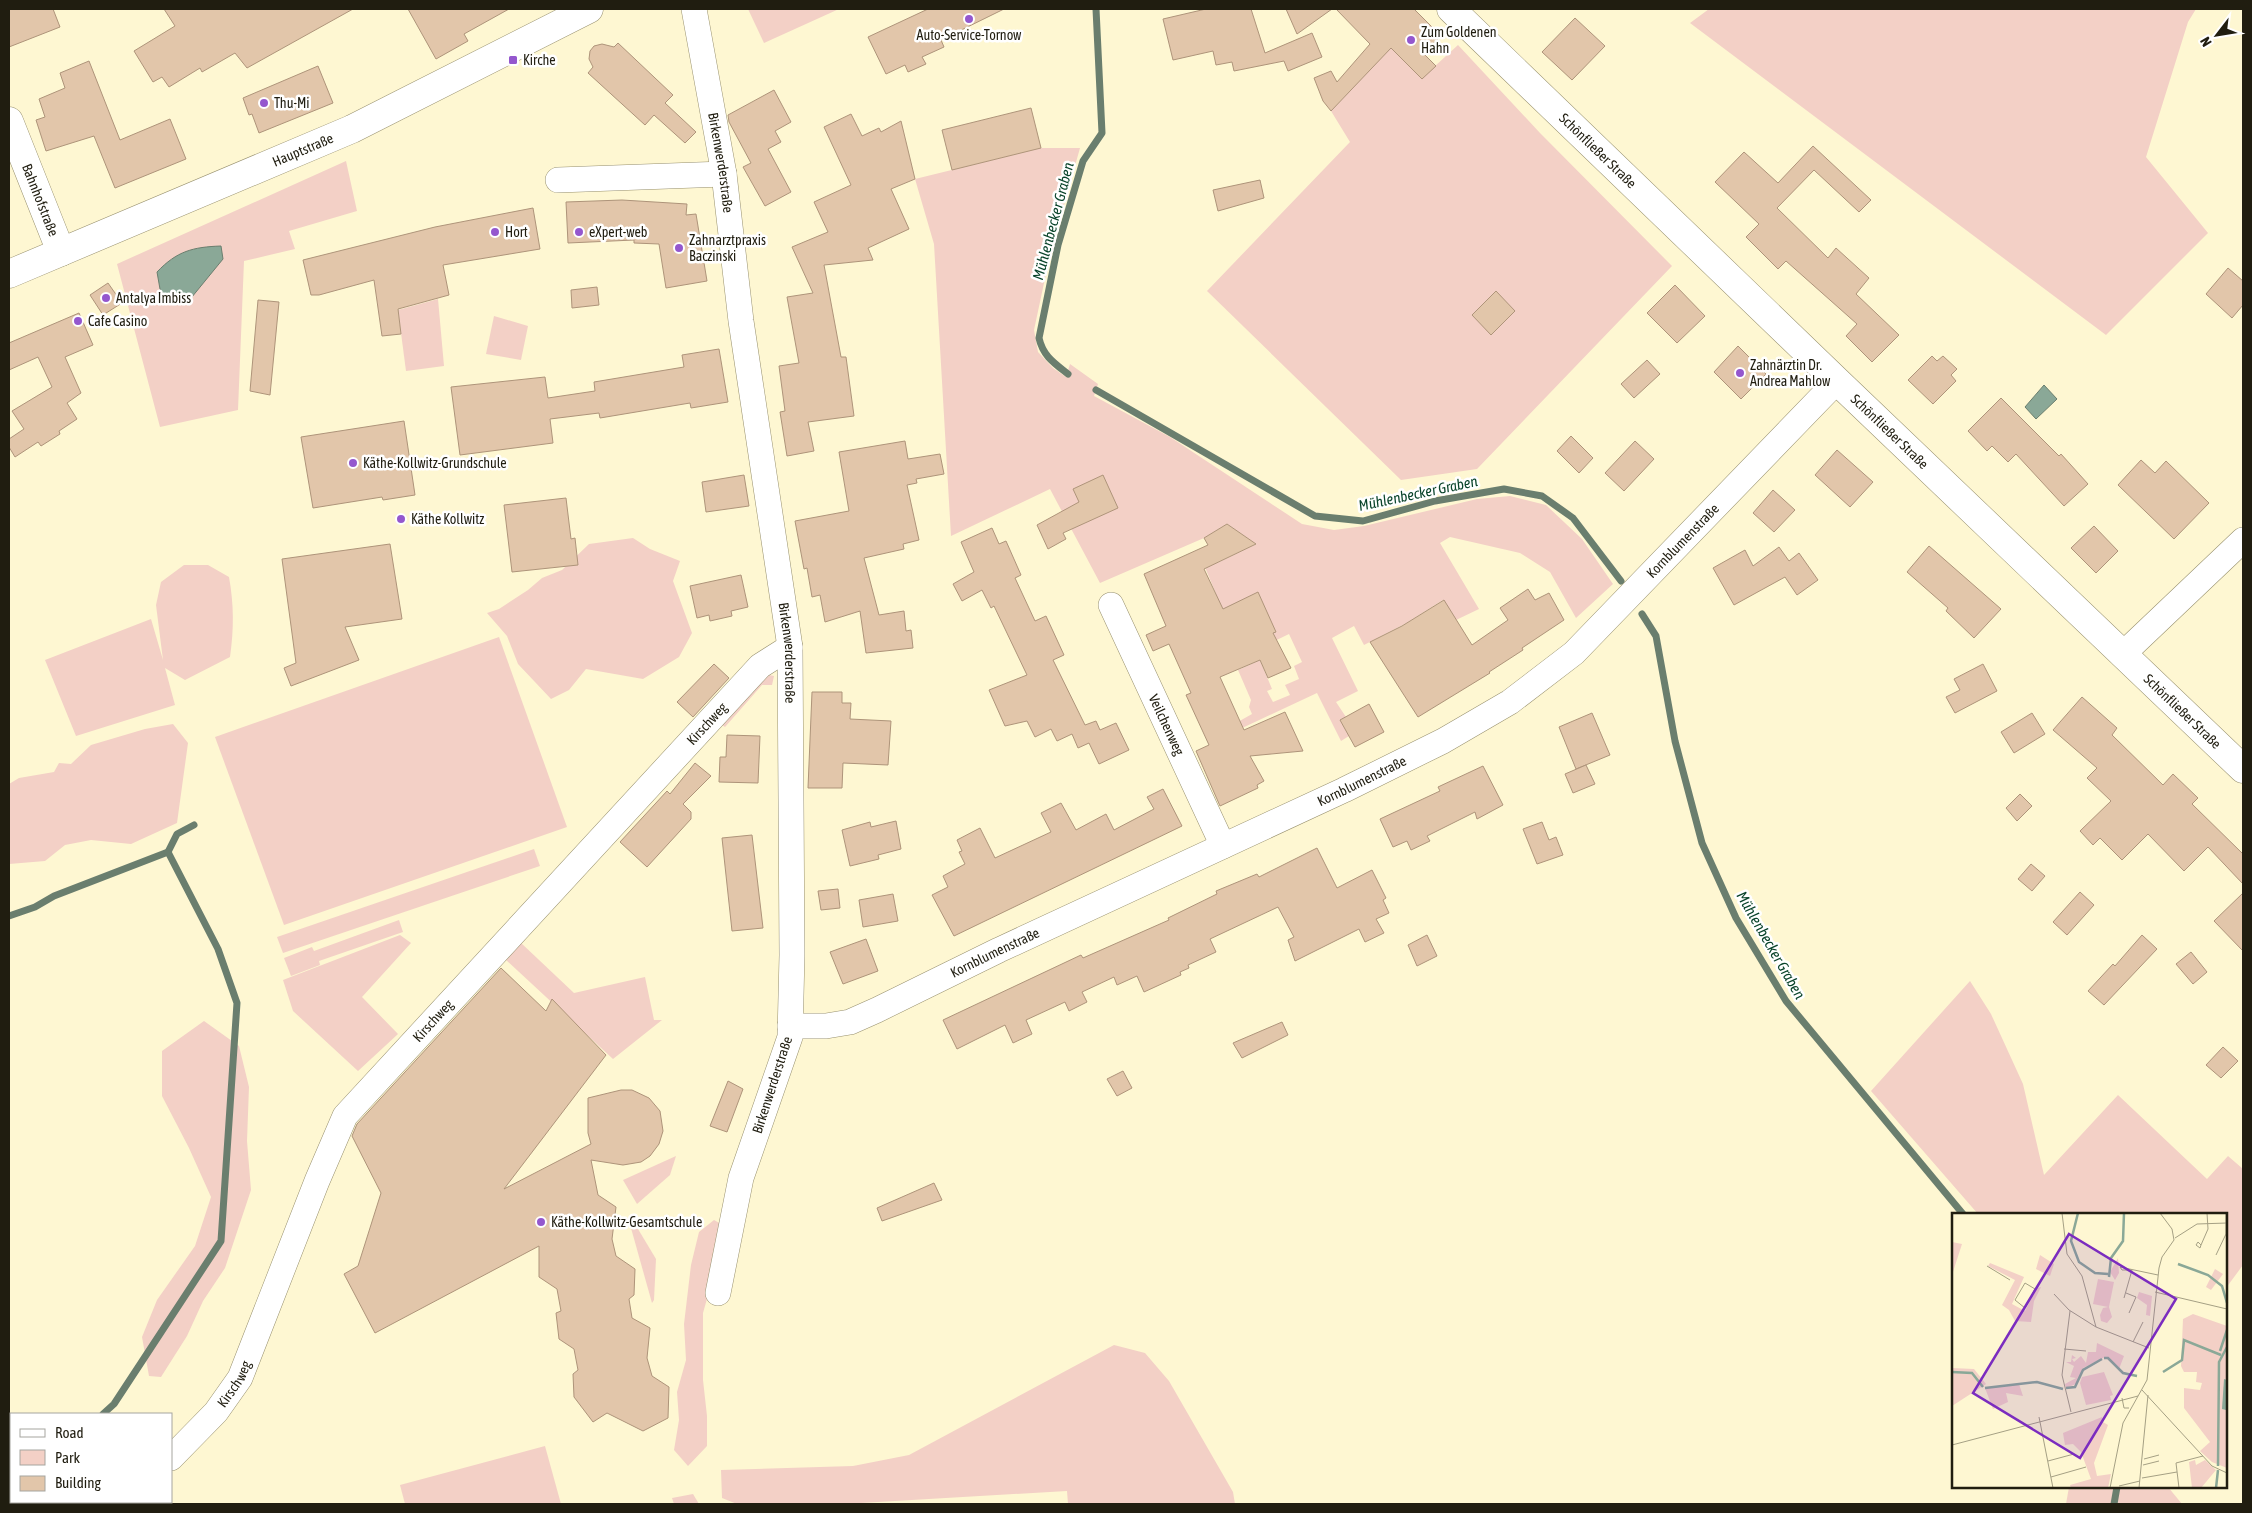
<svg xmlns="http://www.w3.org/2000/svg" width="2252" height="1513" font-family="'Asap Condensed',sans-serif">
	<rect width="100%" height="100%" fill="#fef7d2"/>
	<g fill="#f3d0c6">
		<path d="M748 9H839L764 43Z"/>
		<path d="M1709 9H2196L2188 22 2146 157 2208 233 2106 335 1690 23Z"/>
		<path d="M1458 45 1540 133 1672 266 1477 469 1401 480 1207 291 1350 142 1331 111 1392 46 1422 78Z"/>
		<path d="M1041 148H1080L1050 255 1034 330 1038 352 1053 368 1066 377 1070 364 1098 384 1094 396 1170 437 1302 524 1334 530 1364 526 1477 499 1510 496 1546 505 1582 539 1613 584 1576 618 1550 572 1520 553 1450 537 1440 543 1479 609 1456 620 1443 600 1405 624 1364 645 1354 626 1332 638 1358 691 1336 702 1346 717 1340 720 1349 736 1341 741 1317 693 1240 729 1236 723 1252 714 1249 707 1251 700 1238 670 1260 660 1272 689 1267 691 1273 702 1290 695 1285 685 1299 679 1294 666 1302 662 1289 634 1234 661 1186 607 1216 594 1202 560 1217 563 1256 544 1227 524 1204 538 1100 583 1050 489 951 536 934 244 915 179Z"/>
		<path d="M346 161 357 211 289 231 295 249 244 261 238 410 160 427 117 264Z"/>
		<path d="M438 299 444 366 406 371 398 310Z"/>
		<path d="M494 316 528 326 521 360 486 354Z"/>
		<path d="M633 538 650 549 680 561 673 581 692 633 679 657 643 679 586 669 569 690 551 699 518 664 507 636 487 613 499 609 528 590 542 578 562 570 589 544Z"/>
		<path d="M184 565H208L229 577C234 605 234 629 230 657L185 680 165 668 175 705 76 736 45 660 151 619 163 660 156 605 161 582Z"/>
		<path d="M499 637 567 827 284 925 215 737Z"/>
		<path d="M769 675 774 676 772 685H762L725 727 719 723 761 678Z"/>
		<path d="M173 724 188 743 177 823 131 844 91 840 65 845 45 861 9 864V784L19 778 54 772 59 763 71 764 91 745 145 729Z"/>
		<path d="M534 849 540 866 283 953 277 937Z"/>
		<path d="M399 920 403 932 319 961 320 965 291 976 284 958 312 947 314 951Z"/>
		<path d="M400 935 411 943 362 997 398 1034 358 1071 293 1011 283 980Z"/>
		<path d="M520 942 574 993 645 977 654 1020H662L613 1059 505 959Z"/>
		<path d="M1970 981 1991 1014 2023 1084 2044 1175 2118 1095 2207 1179 2228 1156 2243 1169V1265L2226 1288V1214H1978L1871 1091Z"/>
		<path d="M204 1021 239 1046 249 1087 247 1141 251 1190 225 1268 203 1301 187 1336 161 1377 149 1376 142 1337 157 1300 195 1246 211 1197 189 1148 162 1096V1051Z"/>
		<path d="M676 1156 670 1175 637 1204 623 1180Z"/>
		<path d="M714 1220 723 1225 714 1274 703 1313V1380L707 1416V1446L688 1466 674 1450 679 1420 677 1392 686 1360 684 1324 691 1265 699 1232Z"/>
		<path d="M635 1224 656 1259 654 1300 652 1303 631 1228Z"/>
		<path d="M1114 1345 1145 1353 1169 1381 1233 1492 1235 1504H1068L1067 1491 844 1504H737L722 1498 721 1470 853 1466 909 1455Z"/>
		<path d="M545 1446 561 1504H405L400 1485Z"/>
		<path d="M2069 1487H2168L2182 1504H2066Z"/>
		<path d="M693 1494 699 1504H674L672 1498Z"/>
	</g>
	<g fill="#8aa897" stroke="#6a7e6e">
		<path d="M221 246 223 259 187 303H169L160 289 157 272C177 251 193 247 221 246Z"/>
		<path d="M2044 385 2057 399 2036 419 2025 407Z"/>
	</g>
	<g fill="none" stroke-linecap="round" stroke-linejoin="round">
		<g stroke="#6a7e6e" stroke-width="7">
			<path d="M1068 374C1054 363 1043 356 1039 338L1058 245 1083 161 1102 133 1096 9"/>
			<path d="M1096 390 1315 516 1363 521 1435 501 1504 489 1542 496 1573 518 1621 581"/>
			<path d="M1642 614 1656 636 1675 741 1702 843 1736 918 1786 1001 1963 1214"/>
			<path d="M9 916 35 907 54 896 168 852 177 834 194 825"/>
			<path d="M103 1414 114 1404 221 1241 237 1003 218 949 168 852"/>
			<path d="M9 1466H11"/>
			<path d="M2114 1504 2117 1487"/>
		</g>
	</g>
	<g fill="#e2c6aa" stroke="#ae947a">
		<path d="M9 9H53L60 27 9 47Z"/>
		<path d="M164 9H353L247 68 235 53 202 72 200 68 169 87 162 77 153 82 134 51 175 26Z"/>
		<path d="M408 9H509L464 34 468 41 436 59Z"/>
		<path d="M928 9H1004L941 40 944 47 922 57 926 64 908 72 905 65 886 74 868 37Z"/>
		<path d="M1206 9H1251L1265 53 1312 33 1322 57 1288 71 1284 61 1234 71 1232 62 1216 65 1213 51 1173 60 1163 19Z"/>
		<path d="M1286 9H1332L1297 34Z"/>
		<path d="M1336 9H1414L1441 36 1423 53 1436 66 1422 79 1391 48 1331 111 1323 101 1314 78 1331 71 1337 82 1370 44Z"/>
		<path d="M1575 18 1605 46 1572 80 1542 52Z"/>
		<path d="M618 43 673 95 665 103 696 132 685 143 654 115 645 125 588 73 593 67 589 59 590 51 594 46 602 44 614 47Z"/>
		<path d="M89 61 120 140 170 119 186 159 115 188 94 136 46 151 36 120 45 117 39 99 65 88 60 73Z"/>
		<path d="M318 66 333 103 259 133 252 114 249 115 243 98Z"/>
		<path d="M774 90 791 122 775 131 781 142 768 149 791 192 765 206 743 167 751 163 729 122 728 115Z"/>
		<path d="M1031 108 1041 148 952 170 942 130Z"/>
		<path d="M851 114 862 136 879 128 881 132 901 121 915 179 891 189 909 229 868 248 873 260 824 265 841 357H846L854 416 808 422 814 451 787 456 780 412 785 411 779 366 799 363 787 297 813 293 792 247 828 232 814 202 851 185 824 127Z"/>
		<path d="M1813 146 1871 200 1859 212 1814 170 1777 208 1828 258 1836 248 1869 278 1856 294 1899 335 1872 362 1846 336 1857 324 1786 261 1778 269 1746 237 1759 224 1715 182 1744 152 1778 183Z"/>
		<path d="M1260 180 1264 198 1218 211 1213 190Z"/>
		<path d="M622 200 687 204 686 215 696 214 707 281 666 288 659 244 634 243V240L568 243 566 202Z"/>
		<path d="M533 208 540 249 443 265 449 295 398 309 401 334 382 336 374 280 319 295H311L303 260 435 227Z"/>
		<path d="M2228 268 2243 281V305L2232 318 2206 294Z"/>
		<path d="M108 283 122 303 103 315 90 295Z"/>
		<path d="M1675 285 1705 316 1677 343 1647 313Z"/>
		<path d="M597 287 599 305 572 308 571 290Z"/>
		<path d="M1496 291 1515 311 1491 335 1472 315Z"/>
		<path d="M258 300 279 302 270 395 250 391Z"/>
		<path d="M79 313 93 345 65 357 81 393 67 403 77 419 59 431 60 434 41 446 38 442 15 457 9 447V439L24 429 12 411 52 387 38 357 9 370V343Z"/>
		<path d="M1738 346 1766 374 1741 399 1714 372Z"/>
		<path d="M719 349 728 402 691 408 690 403 600 418 599 413 550 419 553 443 460 455 451 387 545 377 548 398 595 391 594 382 684 367 682 355Z"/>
		<path d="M1932 356 1937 361 1943 356 1957 369 1951 375 1956 381 1933 404 1908 380Z"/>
		<path d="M1647 360 1660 374 1634 398 1621 384Z"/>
		<path d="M2001 398 2059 456 2061 454 2088 484 2064 506 2016 454 2008 462 1992 446 1987 451 1968 431Z"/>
		<path d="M404 421 415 495 383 500 382 497 313 508 301 437Z"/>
		<path d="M1571 436 1593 458 1579 473 1557 451Z"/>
		<path d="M905 441 908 459 940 454 944 474 916 479 917 483 907 485 919 540 903 544 904 549 864 558 879 615 904 611 906 631 911 630 913 648 866 653 860 611 825 622 820 595 812 597 807 568 804 569 795 521 849 511 839 452Z"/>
		<path d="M1635 441 1654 459 1624 491 1605 473Z"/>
		<path d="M1837 450 1873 482 1850 507 1815 475Z"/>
		<path d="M2141 460 2155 473 2166 461 2209 503 2174 539 2118 485Z"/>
		<path d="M744 475 749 506 706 512 702 482Z"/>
		<path d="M1103 475 1118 508 1063 533 1066 539 1048 549 1037 525 1079 502 1073 489Z"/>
		<path d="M1773 490 1795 510 1774 532 1753 513Z"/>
		<path d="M566 498 571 539 575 538 578 565 512 572 504 505Z"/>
		<path d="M1227 524 1256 544 1204 569 1223 609 1258 592 1276 632 1273 633 1291 668 1268 678 1260 660 1220 677 1244 730 1285 712 1303 751 1250 756 1264 781 1257 785 1258 788 1220 806 1196 751 1209 745 1186 695 1191 693 1169 644 1153 651 1146 635 1166 626 1144 574 1208 545 1204 538Z"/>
		<path d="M2094 526 2118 551 2096 573 2071 548Z"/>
		<path d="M992 528 999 544 1006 541 1021 575 1015 578 1035 621 1046 616 1064 655 1053 660 1085 725 1096 721 1100 730 1116 723 1129 750 1099 764 1089 743 1078 748 1072 734 1057 741 1051 729 1035 737 1027 721 1005 726 989 690 1027 675 994 606 991 608 982 590 962 601 953 584 974 572 961 542Z"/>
		<path d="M390 544 402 619 345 627 359 660 291 686 284 668 296 663 282 559Z"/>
		<path d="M1929 546 2001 609 1974 638 1946 611 1948 608 1907 572Z"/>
		<path d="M1779 547 1789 561 1799 553 1818 580 1797 595 1785 577 1734 605 1713 568 1745 550 1753 566Z"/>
		<path d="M741 575 748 607 731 611 732 616 710 621 709 615 697 618 690 586Z"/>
		<path d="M1528 589 1535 600 1549 593 1564 620 1522 648 1523 650 1489 672 1490 673 1418 717 1370 642 1402 626 1444 600 1472 645 1508 620 1500 608Z"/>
		<path d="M714 664 729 678 693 717 677 702Z"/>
		<path d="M1983 664 1997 691 1955 713 1946 697 1960 690 1954 679Z"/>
		<path d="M812 692H842V703H851L850 719 891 721 888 765 843 763 842 788H808Z"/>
		<path d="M2082 697 2117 728 2112 735 2163 785 2173 774 2198 798 2192 804 2243 854V884L2208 847 2184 871 2148 834 2122 860 2100 838 2093 845 2080 831 2111 801 2087 778 2097 768 2053 730Z"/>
		<path d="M1369 704 1384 732 1355 747 1340 720Z"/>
		<path d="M1592 713 1610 755 1576 769 1559 727Z"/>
		<path d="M2032 713 2045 734 2014 753 2001 732Z"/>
		<path d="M727 735 760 736 758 783 719 782 720 757H726Z"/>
		<path d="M695 763 711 776 683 804 691 812V819L647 867 620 842 667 791 670 794Z"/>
		<path d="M1586 765 1595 784 1573 793 1565 774Z"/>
		<path d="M1483 766 1503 805 1477 819 1475 812 1427 836 1430 841 1411 850 1407 841 1393 847 1380 819 1440 791 1438 787Z"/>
		<path d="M1163 789 1182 826 954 936 932 895 948 887 943 876 965 864 959 852 962 851 957 840 980 828 995 858 1051 832 1041 813 1061 803 1076 830 1106 814 1114 830 1154 809 1147 797Z"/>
		<path d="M2020 794 2032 806 2017 821 2006 808Z"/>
		<path d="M896 821 901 849 878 855 879 859 850 866 842 830 870 822 871 827Z"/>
		<path d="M1542 822 1549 840 1556 837 1563 855 1537 864 1523 829Z"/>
		<path d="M752 835 763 928 732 931 722 838Z"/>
		<path d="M1317 848 1337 888 1372 870 1386 898 1383 900 1389 913 1376 919 1384 933 1365 942 1359 929 1295 961 1288 940 1294 937 1278 907 1210 939 1216 952 1188 965 1189 968 1180 972 1181 975 1144 992 1137 976 1117 985 1114 977 1082 992 1087 1002 1069 1011 1065 1002 1026 1020 1032 1034 1013 1043 1005 1025 957 1049 943 1020 1081 955 1083 958 1169 920 1168 918 1217 894 1216 891 1257 874 1259 877Z"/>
		<path d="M2031 864 2045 876 2032 891 2018 879Z"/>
		<path d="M838 889 840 908 821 910 818 891Z"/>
		<path d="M2080 892 2094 905 2067 935 2053 922Z"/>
		<path d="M2243 893V951L2214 921Z"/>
		<path d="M893 894 898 921 863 927 859 900Z"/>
		<path d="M1427 935 1437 956 1417 966 1408 945Z"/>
		<path d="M2142 935 2157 949 2104 1005 2088 991 2113 964 2115 966Z"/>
		<path d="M866 939 878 971 843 984 830 952Z"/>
		<path d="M2191 952 2207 972 2193 984 2176 964Z"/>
		<path d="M501 968 546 1011 552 999 606 1055 504 1189 591 1144 588 1133V1098L621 1090H632L649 1098 660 1111 663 1131 659 1144 650 1156 641 1162 623 1165 591 1160 598 1195 616 1207 612 1239 616 1256 635 1269 634 1295 629 1299 632 1318 650 1328 647 1358 652 1376 669 1387 668 1418 643 1431 607 1413 593 1422 574 1397 573 1374 578 1370 574 1349 559 1339 556 1313 561 1311 557 1289 539 1277V1246L375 1333 344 1274 358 1266 381 1193 352 1136 357 1124Z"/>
		<path d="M1282 1022 1288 1035 1242 1058 1233 1043Z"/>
		<path d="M2223 1047 2238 1061 2221 1078 2206 1065Z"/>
		<path d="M1123 1071 1132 1088 1117 1096 1107 1079Z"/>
		<path d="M728 1081 743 1089 727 1132 710 1126Z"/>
		<path d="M934 1183 942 1200 882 1221 877 1208Z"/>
	</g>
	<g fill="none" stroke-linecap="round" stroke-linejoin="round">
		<defs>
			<g id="minor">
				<path id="s1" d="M694 9 724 174 741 321 790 647 792 955 790 1037 741 1178 718 1293"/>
				<path d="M558 180 724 174"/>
				<path id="s2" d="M1111 605 1223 846"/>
				<path d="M2122 655 2243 540"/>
				<path id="s3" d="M790 1026H826L850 1022 877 1010 999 950 1344 790 1443 741 1510 702 1574 653 1837 381"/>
				<path id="s4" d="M171 1458 216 1412 240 1378 317 1181 345 1116 760 666 790 647"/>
				<path d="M123 1504 126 1502"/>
			</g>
			<g id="secondary">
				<path id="s5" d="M1451 9 1837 381 2243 769"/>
				<path id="s6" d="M9 121 61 252"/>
				<path id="s7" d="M9 274 352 129 589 9"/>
			</g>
		</defs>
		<use href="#minor" stroke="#98916f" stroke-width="26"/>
		<use href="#secondary" stroke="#98916f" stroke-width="29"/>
		<use href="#minor" stroke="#fff" stroke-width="25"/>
		<use href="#secondary" stroke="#fff" stroke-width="28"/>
	</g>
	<g fill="#9457ce" stroke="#fff" stroke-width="2">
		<circle cx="969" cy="19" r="5"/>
		<circle cx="1411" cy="40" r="5"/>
		<rect x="508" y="55" width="10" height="10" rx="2.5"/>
		<circle cx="264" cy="103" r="5"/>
		<circle cx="495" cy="232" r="5"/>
		<circle cx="579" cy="232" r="5"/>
		<circle cx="679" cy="248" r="5"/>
		<circle cx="106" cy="298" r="5"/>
		<circle cx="78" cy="321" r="5"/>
		<circle cx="1740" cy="373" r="5"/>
		<circle cx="353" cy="463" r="5"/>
		<circle cx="401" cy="519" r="5"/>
		<circle cx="541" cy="1222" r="5"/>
	</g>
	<g text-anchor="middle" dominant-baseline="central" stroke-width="5" stroke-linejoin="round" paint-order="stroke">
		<g font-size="14" fill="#201d10" stroke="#fff" text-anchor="start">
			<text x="1421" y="32">Zum Goldenen<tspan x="1421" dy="16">Hahn</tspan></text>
			<text x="969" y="35" text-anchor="middle">Auto-Service-Tornow</text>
			<text x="523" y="60">Kirche</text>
			<text x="274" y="103">Thu-Mi</text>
			<text x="505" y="232">Hort</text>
			<text x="589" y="232">eXpert-web</text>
			<text x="689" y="240">Zahnarztpraxis<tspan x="689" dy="16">Baczinski</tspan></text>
			<text x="116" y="298">Antalya Imbiss</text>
			<text x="88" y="321">Cafe Casino</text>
			<text x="1750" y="365">Zahnärztin Dr.<tspan x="1750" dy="16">Andrea Mahlow</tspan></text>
			<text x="363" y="463">Käthe-Kollwitz-Grundschule</text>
			<text x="411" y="519">Käthe Kollwitz</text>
			<text x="551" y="1222">Käthe-Kollwitz-Gesamtschule</text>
		</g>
		<g font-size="14" fill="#201d10" stroke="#fff">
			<text stroke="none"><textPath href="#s7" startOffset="319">Hauptstraße</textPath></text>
			<text stroke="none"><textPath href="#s5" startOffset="204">Schönfließer Straße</textPath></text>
			<text stroke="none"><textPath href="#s1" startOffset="156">Birkenwerderstraße</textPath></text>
			<text stroke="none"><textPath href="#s6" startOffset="85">Bahnhofstraße</textPath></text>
			<text stroke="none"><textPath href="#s5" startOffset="609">Schönfließer Straße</textPath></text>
			<text stroke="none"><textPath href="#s3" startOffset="1031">Kornblumenstraße</textPath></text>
			<text stroke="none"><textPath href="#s1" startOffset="651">Birkenwerderstraße</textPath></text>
			<text stroke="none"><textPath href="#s5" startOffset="1014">Schönfließer Straße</textPath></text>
			<text stroke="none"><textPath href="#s4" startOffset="922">Kirschweg</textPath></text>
			<text stroke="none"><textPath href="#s2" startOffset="132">Veilchenweg</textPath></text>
			<text stroke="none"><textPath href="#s3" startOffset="626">Kornblumenstraße</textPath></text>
			<text stroke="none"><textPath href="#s3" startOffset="221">Kornblumenstraße</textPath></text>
			<text stroke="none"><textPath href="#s4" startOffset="518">Kirschweg</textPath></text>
			<text transform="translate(772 1085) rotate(-72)">Birkenwerderstraße</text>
			<text stroke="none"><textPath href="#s4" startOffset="98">Kirschweg</textPath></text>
		</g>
		<g font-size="15" font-style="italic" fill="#0a442b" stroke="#fff">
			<text transform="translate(1053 221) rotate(-75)">Mühlenbecker Graben</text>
			<text transform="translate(1418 493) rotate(-12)">Mühlenbecker Graben</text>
			<text transform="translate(1771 945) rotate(60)">Mühlenbecker Graben</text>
		</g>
	</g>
	<g transform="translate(1952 1213)">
		<rect width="275" height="275" fill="#fef7d2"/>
		<path d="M0 29 10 31 0 62ZM88 42 102 51 98 63 84 56ZM166 45 167 60 163 67 158 59ZM38 50 72 64 60 91 73 98 85 75 89 74 82 88 79 109 63 108 57 97 50 92 63 67 36 53ZM263 56 271 61 259 77 254 74ZM146 66 162 69 157 94 160 104 155 110 149 108 148 102 151 95 156 94 141 91ZM187 79 200 83 198 103 194 102 195 92 185 85ZM241 101 275 113V255L260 249 248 238 258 229 232 195V175L248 177 250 170 244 169 245 159H232L229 153 231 106ZM145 130 172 143 167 156 153 144 131 155 124 171 114 175 113 171 124 165 118 164 122 153 114 149H119L120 142 124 145 120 146 122 149 129 143 134 150 136 139H144ZM0 155 22 156 34 171 0 193ZM152 159 161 182 158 183 159 187 134 192 128 170 130 164ZM67 171 71 183 54 180 56 189 41 196 33 175ZM150 204 151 209 156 212 142 250 145 263 159 261 156 275H119L118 272 139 266 129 239 121 231 113 232 111 220ZM243 247 244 252 253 247 264 257 249 275H240L237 249Z" fill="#f3d0c6"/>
		<path d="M272 166 275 167 274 197 270 196Z" fill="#8aa897"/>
		<path fill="none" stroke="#8aa897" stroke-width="2.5" d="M126 0 119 28 127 49 143 60 156 61M226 51 256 62 270 73 275 90M157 64 159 45 171 28 172 0M268 138 275 117M152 145H156L171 160 185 163M0 159 20 160 31 174M211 159 230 147 232 127 269 142M33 175 85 169 111 176M114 175 123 174 131 157 150 146M266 253 267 149 275 134M264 275 266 257"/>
		<path fill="none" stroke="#a5a084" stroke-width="1" d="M110 0 115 41 130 63 144 114M223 25 245 11 275 10M246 29 249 32 248 35 244 32ZM249 32 256 16 255 0M264 42 274 21V0M35 53 58 67M180 57H170L168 54 206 62M73 70 83 76 73 95 63 87ZM203 79 275 96M174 80 184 84 177 100M102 81 117 97 144 114 197 135M172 85 180 57M118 98 110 162 119 199M181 129 191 109M112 136 134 138M190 177 260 253 275 260M170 185 172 195H177M87 204 101 275M0 232 186 183M192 246 207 242M96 248 122 241M191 252 207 248M99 264 134 254M190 265 225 259M167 273 188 268M158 275 171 210 195 167 207 55 210 44 222 27 220 16 208 0M187 275 196 182M227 275 224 250 251 243"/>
		<path fill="#7b2cbf" fill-opacity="0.15" stroke="#7b2cbf" stroke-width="2.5" d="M117 21 224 86 128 245 21 180Z"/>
		<rect width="275" height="275" fill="none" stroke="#201d10" stroke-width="2.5"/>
	</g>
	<rect width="2252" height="1513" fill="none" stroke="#201d10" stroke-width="20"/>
	<rect x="10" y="1413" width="162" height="90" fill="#ffffff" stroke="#a6a59f"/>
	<rect x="20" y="1429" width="25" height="8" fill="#ffffff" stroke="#a6a59f"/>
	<text x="55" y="1438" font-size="15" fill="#201d10">Road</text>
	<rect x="20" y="1450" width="25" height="15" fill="#f3d0c6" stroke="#a6a59f"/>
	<text x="55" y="1463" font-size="15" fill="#201d10">Park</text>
	<rect x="20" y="1476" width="25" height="15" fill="#e2c6aa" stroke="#a6a59f"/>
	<text x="55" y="1488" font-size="15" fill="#201d10">Building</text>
	<g transform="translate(2217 35) rotate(239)" stroke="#ffffff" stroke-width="4" paint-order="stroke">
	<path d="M0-4L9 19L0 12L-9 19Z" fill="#201d10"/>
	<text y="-8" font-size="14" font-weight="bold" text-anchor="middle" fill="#201d10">N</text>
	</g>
</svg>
